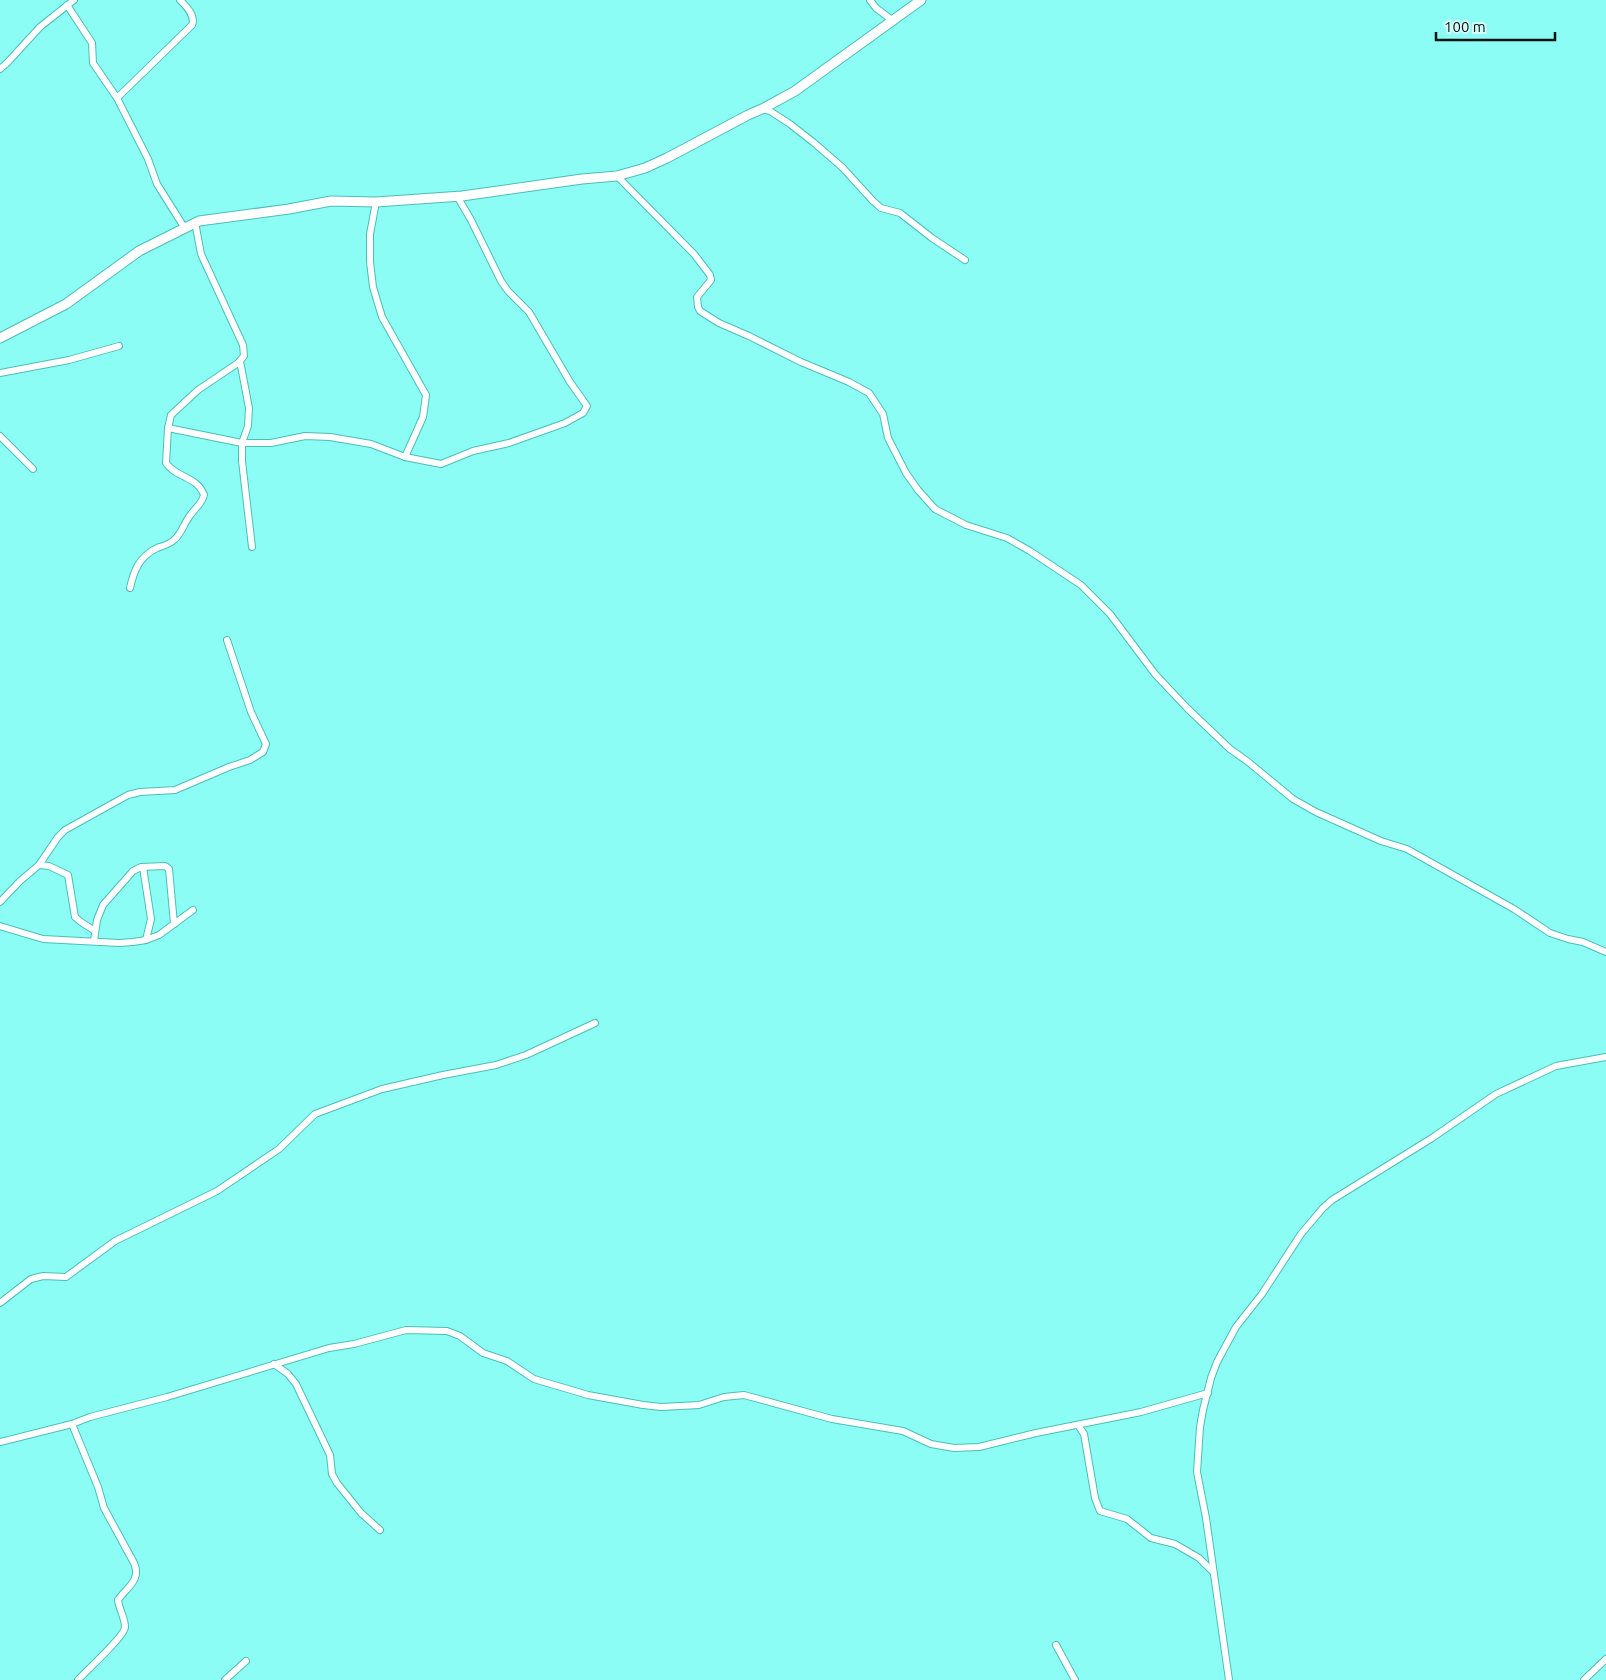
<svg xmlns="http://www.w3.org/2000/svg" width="1606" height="1680" font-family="Ubuntu,sans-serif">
	<rect width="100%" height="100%" fill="#8cfdf4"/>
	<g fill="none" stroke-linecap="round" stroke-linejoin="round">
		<defs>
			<g id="street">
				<path d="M870 0 876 8 892 20"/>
				<path d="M67 5 92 43 93 63 117 98 148 159 157 184 184 227"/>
				<path d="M0 69 7 63 40 27 74 0"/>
				<path d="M117 98 192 25C196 16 186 6 180 0"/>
				<path d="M762 109 770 111 790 124 813 142 842 167 873 201 881 208 900 213 932 238 965 260"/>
				<path d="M617 176 694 254 710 275 711 280 697 297 698 307 700 311 719 323 749 336 801 362 849 382 869 393 883 414 888 438 906 473 918 490 935 509 966 525 1007 538 1030 551 1081 585 1110 614 1155 674 1187 708 1230 749 1247 761 1293 799 1316 812 1381 841 1407 849 1514 909 1550 933 1568 939 1583 942 1606 952"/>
				<path d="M376 202 370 234V262L373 287 382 317 426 395 423 417 405 457"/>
				<path d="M240 361 249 408 248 426 242 443V461L252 547"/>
				<path d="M0 373 69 360 119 346"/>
				<path d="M168 428 242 443H271L305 436 330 437 371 444 405 457 441 464 473 451 509 443 565 423 583 413 587 406 570 382 529 312 508 291 501 281 471 220 457 196"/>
				<path d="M0 436 33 469"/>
				<path d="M130 588C134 570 139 557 157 548 163 546 170 544 174 540 182 533 183 525 189 517 194 509 202 504 204 495 197 476 176 478 166 463L168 428 171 415 198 390 238 363 244 356 243 345 201 254 195 222"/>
				<path d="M39 865 49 866 68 875 75 917 81 922 95 931"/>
				<path d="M143 867 151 919 146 940"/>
				<path d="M0 902 20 881 39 865 58 837 65 830 128 795 140 792 175 790 229 767 250 760 263 752 266 744 251 712 227 640"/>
				<path d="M0 926 43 939 119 943 133 942 146 940 159 935 193 910"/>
				<path d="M94 941 97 920 103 905 133 871 141 867 165 866 169 869 174 924"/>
				<path d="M0 1303 31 1279 43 1276 66 1277 115 1241 217 1191 279 1149 315 1114 382 1089 443 1075 496 1065 526 1055 595 1023"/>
				<path d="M274 1364 288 1374 296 1384 330 1455 332 1474 337 1483 361 1513 380 1530"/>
				<path d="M72 1424 98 1487 104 1508 134 1563C142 1580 126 1588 118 1600 119 1609 125 1618 125 1627 125 1636 86 1671 78 1680"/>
				<path d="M1078 1425 1084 1434 1095 1498 1100 1511 1127 1519 1151 1538 1175 1544 1199 1558 1212 1571"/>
				<path d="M0 1442 72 1424 90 1417 167 1397 329 1348 354 1344 406 1330 447 1331 460 1336 483 1353 507 1361 534 1379 588 1395 643 1405 661 1407 699 1405 724 1397 744 1395 832 1419 903 1431 931 1444 954 1448 979 1447 1036 1433 1141 1412 1208 1393"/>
				<path d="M1056 1645 1075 1680"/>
				<path d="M225 1680 246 1661"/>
				<path d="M1229 1680 1206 1518 1197 1472 1200 1427 1203 1410 1211 1378 1217 1362 1236 1327 1262 1294 1301 1234 1323 1208 1332 1200 1432 1138 1496 1094 1556 1066 1606 1057"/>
				<path d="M1584 1680 1606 1659"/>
			</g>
			<path id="secondary" d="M0 338 66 304 139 251 199 221 289 209 331 201 376 202 462 196 582 179 617 176 645 168 667 158 748 115 764 108 795 91 921 0"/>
		</defs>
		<use href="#street" stroke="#4abfb7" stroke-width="8"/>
		<use href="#secondary" stroke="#4abfb7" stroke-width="11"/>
		<use href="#street" stroke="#fff" stroke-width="6"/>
		<use href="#secondary" stroke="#fff" stroke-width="9"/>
	</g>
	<path d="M1436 32v8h119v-8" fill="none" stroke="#001513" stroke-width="2.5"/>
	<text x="1444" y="32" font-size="15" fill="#001513" stroke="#d4fdf9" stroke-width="4" paint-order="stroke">100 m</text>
</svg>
